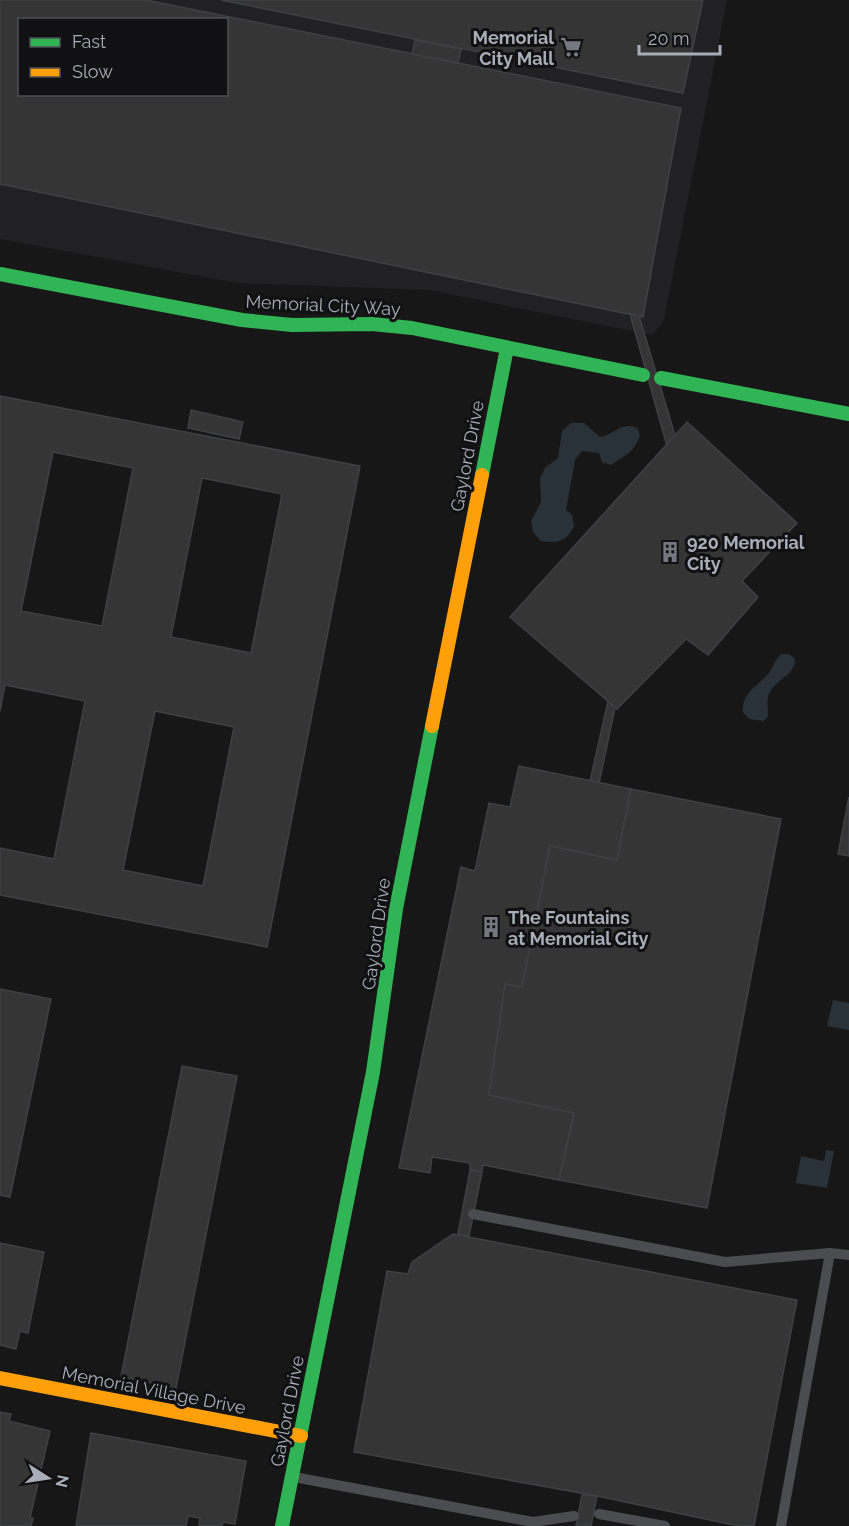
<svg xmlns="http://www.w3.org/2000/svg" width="849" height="1526" font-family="Raleway,sans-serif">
	<rect width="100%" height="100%" fill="#171717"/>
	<path fill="#212123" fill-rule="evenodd" d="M0 0H727L664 320 652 335 429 290 237 283 0 239ZM20 20H226V94H20Z"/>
	<g fill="#2a3239">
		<path d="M571 423H584L600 437C615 434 622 421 637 428L640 435C635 452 624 456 611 465L602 462 599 453 582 451 575 460 566 510 572 515 574 526C567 541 557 544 541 541L533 532 531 521 541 502 540 478 545 468 558 458 562 431Z"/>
		<path d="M781 654H789L795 659C795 677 773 679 768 697 767 702 768 710 768 716L764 721 749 719 743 712C742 692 757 687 768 674 774 667 774 661 781 654Z"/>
		<path d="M833 1000 849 1003V1030L827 1026Z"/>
		<path d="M826 1150 834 1151 827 1188 796 1183 801 1156 824 1161Z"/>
	</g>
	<g fill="#353536" stroke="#3f4043" stroke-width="1.5" fill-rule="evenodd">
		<path d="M0 0H146L681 108 643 317 0 184ZM20 20H226V94H20Z"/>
		<path d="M221 0H703L683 93Z"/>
		<path d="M415 40 461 49 458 63 412 54Z"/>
		<path d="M630 314 639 316 675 435 667 446Z"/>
		<path d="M0 396 360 466 267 947 0 895V848L54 859 85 701 5 685 0 711ZM53 452 133 468 102 626 21 611ZM202 478 282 494 251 653 171 637ZM155 711 234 727 203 886 123 870Z"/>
		<path d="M191 410 243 422 239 439 188 428Z"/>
		<path d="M687 422 797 523 742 581 758 597 708 655 686 639 617 709 510 617Z"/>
		<path d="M608 701 615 708 599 783 590 781Z"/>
		<path d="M519 766 631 789 617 860 550 846 522 987 505 984 489 1095 574 1113 559 1180 483 1165 482 1172 477 1171 470 1170V1163L432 1157 430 1173 399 1168 461 867 475 871 489 803 510 807Z"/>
		<path d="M631 789 781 819 707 1208 559 1180 574 1113 489 1095 505 984 522 987 550 846 617 860Z"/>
		<path d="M849 797V856L838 854Z"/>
		<path d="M0 989 51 999 10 1197 0 1195Z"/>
		<path d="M182 1066 237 1076 176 1388 121 1377Z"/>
		<path d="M470 1170 482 1172 469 1236 458 1234Z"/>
		<path d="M453 1234 797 1300 754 1526H738L597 1496 354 1452 387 1271 408 1274 412 1262Z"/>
		<path d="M0 1243 44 1252 28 1333 20 1331 16 1349 0 1345Z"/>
		<path d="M0 1412 11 1414 9 1421 50 1431 30 1518H33L31 1526H0Z"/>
		<path d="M91 1433 246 1461 235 1524 223 1522 222 1526H199L200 1518 188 1516 186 1526H76Z"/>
		<path d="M582 1495 597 1496 591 1526H576Z"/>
	</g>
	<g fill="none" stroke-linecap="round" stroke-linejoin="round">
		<g stroke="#4b4c50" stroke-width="10">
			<path d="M473 1214 725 1262 830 1253 781 1526"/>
			<path d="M830 1253 849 1255"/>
			<path d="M294 1477 533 1522 574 1516"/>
			<path d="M599 1514 665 1526"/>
		</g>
		<g stroke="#30b455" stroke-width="14">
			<path d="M0 274 242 320 292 325 372 324 412 328 643 375"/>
			<path d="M661 378 849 414"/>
			<path d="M482 475 507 348"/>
			<path d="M282 1526 373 1072 396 909 432 726"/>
		</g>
		<g stroke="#ff9f0a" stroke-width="14">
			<path d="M432 726 482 475"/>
			<path d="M0 1378 301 1436"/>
		</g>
	</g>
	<defs>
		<symbol id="supermarket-bare" viewBox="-9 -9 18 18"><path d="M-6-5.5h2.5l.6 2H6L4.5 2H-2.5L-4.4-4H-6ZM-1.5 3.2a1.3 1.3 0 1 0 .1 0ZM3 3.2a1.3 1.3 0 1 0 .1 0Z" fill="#757880" stroke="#111113" stroke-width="2.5" paint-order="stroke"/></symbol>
		<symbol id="building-bare" viewBox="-9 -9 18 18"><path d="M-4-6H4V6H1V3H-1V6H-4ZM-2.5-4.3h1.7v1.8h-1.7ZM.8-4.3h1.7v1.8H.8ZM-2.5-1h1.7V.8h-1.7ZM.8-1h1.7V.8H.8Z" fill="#757880" stroke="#111113" stroke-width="2.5" paint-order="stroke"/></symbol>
	</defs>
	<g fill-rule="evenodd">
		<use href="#supermarket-bare" x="556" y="32" width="30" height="30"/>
		<use href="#building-bare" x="655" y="537" width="30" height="30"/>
		<use href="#building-bare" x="476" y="912" width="30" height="30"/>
	</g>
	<g text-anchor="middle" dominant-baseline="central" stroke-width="6" stroke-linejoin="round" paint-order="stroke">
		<g font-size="18" font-weight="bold" fill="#a8adb8" stroke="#111113" text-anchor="start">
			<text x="554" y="37" text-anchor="end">Memorial<tspan x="554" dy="21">City Mall</tspan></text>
			<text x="687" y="542">920 Memorial<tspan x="687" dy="21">City</tspan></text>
			<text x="508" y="917">The Fountains<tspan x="508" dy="21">at Memorial City</tspan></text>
		</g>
		<g font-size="18" fill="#a8adb8" stroke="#111113">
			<text transform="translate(323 305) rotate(3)">Memorial City Way</text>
			<text transform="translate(467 456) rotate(-79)">Gaylord Drive</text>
			<text transform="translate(376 934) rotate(-82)">Gaylord Drive</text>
			<text transform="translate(154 1390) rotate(11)">Memorial Village Drive</text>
			<text transform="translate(287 1411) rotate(-79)">Gaylord Drive</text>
		</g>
	</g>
	<rect x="18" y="18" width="210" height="78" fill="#111113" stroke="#4d4f55" stroke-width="1.5"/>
	<rect x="30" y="38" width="30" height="9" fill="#30b455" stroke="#4d4f55" stroke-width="1.5"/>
	<text x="72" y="48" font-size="18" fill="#a8adb8">Fast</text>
	<rect x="30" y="68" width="30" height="9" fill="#ff9f0a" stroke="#4d4f55" stroke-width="1.5"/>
	<text x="72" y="78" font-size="18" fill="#a8adb8">Slow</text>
	<g transform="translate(48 1478) rotate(102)" stroke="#111113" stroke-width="4.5" paint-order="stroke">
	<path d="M0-4.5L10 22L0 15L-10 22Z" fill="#a8adb8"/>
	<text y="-9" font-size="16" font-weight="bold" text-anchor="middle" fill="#a8adb8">N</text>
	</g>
	<path d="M639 45v9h81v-9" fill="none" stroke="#a8adb8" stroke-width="3"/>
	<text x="648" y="45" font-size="18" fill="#a8adb8" stroke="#111113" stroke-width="4.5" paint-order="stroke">20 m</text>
</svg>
